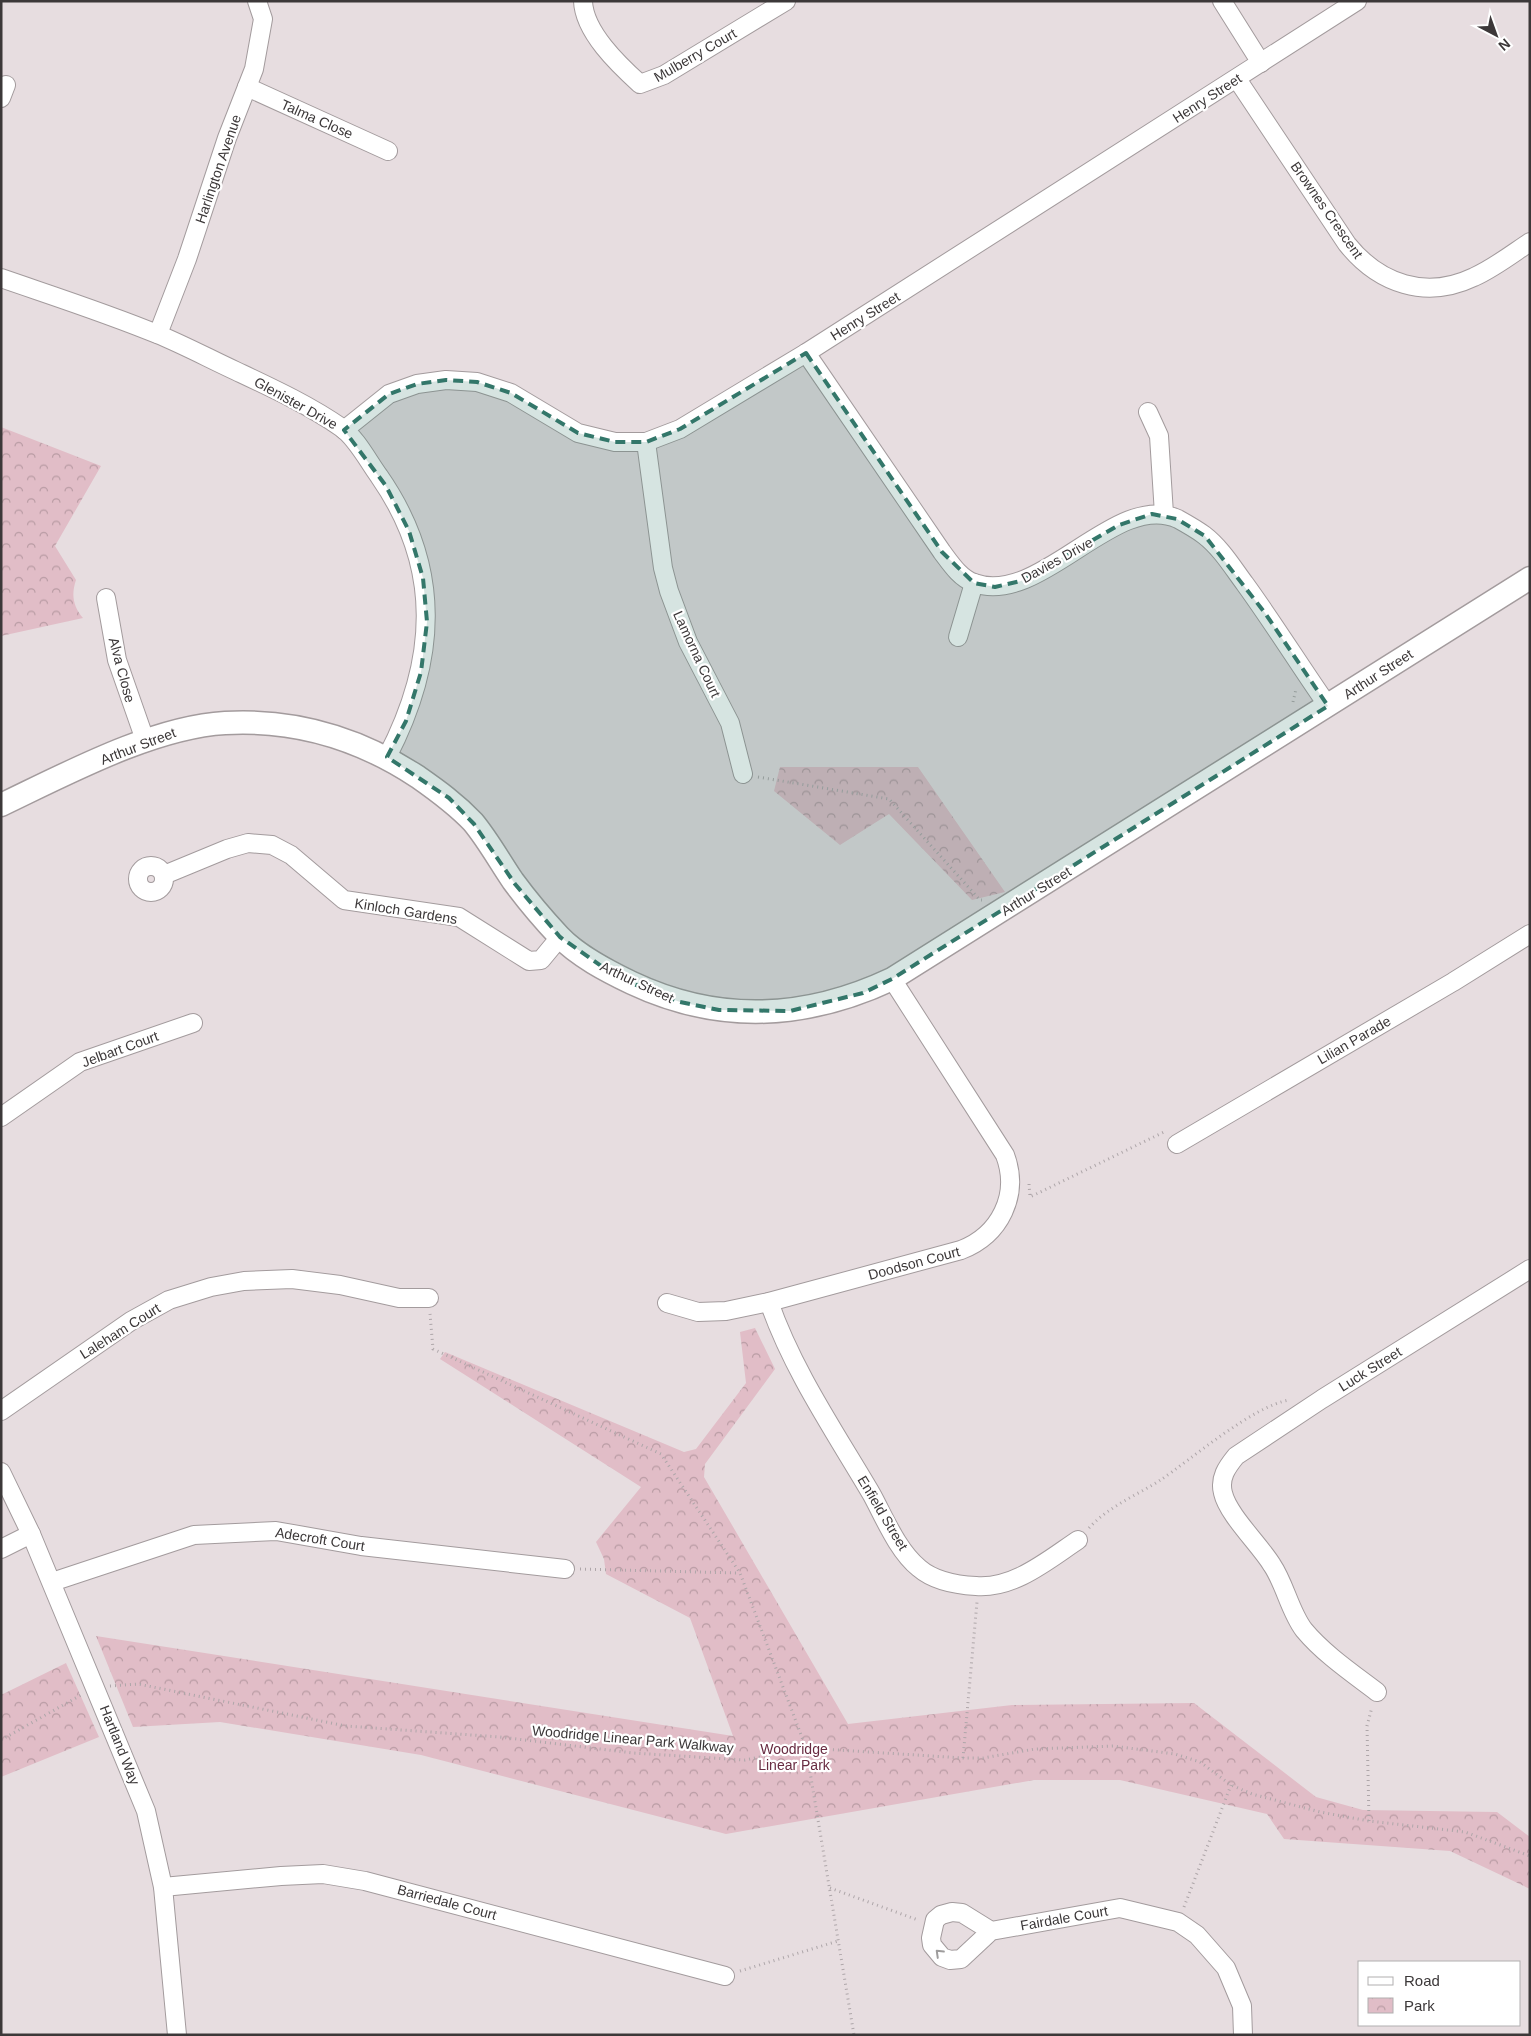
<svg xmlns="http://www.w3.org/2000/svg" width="1531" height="2036" font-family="Arial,sans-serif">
	<defs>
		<pattern id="park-crowns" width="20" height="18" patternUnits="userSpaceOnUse" patternTransform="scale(1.25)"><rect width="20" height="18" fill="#e1bdc7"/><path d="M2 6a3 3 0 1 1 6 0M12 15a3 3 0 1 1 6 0" fill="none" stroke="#b89ba3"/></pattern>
	</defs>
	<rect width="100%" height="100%" fill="#e7dde0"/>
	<g fill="url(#park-crowns)">
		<path d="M1 427 101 466 55 546 76 580C71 595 73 606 83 618L1 636Z"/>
		<path d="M780 767H918L1005 892 972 900 889 814 840 845 774 791Z"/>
		<path d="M755 1328 775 1369 705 1464 704 1477 848 1724 1012 1705 1194 1703 1316 1797 1363 1810 1497 1812 1530 1837V1889L1450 1851 1284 1839 1267 1814 1120 1780H1034L726 1834 421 1755 220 1722 133 1727 96 1636 733 1736 690 1618 606 1574 604 1559 596 1542 641 1487 440 1359 445 1352 684 1452 696 1449 746 1383 740 1332Z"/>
		<path d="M66 1663 99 1737 1 1777V1695Z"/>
	</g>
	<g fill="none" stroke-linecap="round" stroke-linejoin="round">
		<defs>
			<g id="minor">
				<path d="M583 1C584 32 619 65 640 84L664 75 786 1"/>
				<path d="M1222 1 1261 63"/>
				<path d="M1237 79 1347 244C1379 284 1426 300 1474 277 1494 268 1512 254 1530 242"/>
				<path d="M247 87 388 151"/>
				<path d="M1 98 6 85"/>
				<path d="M1 278C53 296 106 313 157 334 184 345 210 359 236 371 272 388 309 405 342 428 357 439 368 461 379 476 443 568 437 661 387 757"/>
				<path d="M158 334 187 259 227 138 254 69 263 19 257 1"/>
				<path d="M806 353 942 552C951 564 960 578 974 583 1041 607 1115 490 1178 519 1187 524 1196 529 1204 535 1221 548 1233 568 1245 584 1274 624 1300 666 1328 706"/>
				<path d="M1148 412 1159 436 1164 514"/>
				<path d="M344 430 389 394 417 384 446 380 477 382 511 393 578 433 615 442H646L680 429 806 353 1357 1"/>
				<path d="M646 442 663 568 669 591 688 642 730 723 743 774"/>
				<path d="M106 598 117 660 145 740"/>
				<path d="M958 637 974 583"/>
				<circle cx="151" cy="879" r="13"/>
				<path d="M164 875 227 849 248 843 272 845 291 855 344 900 459 917 529 961 541 960 560 937"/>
				<path d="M1 1117 80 1062 193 1023"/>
				<path d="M1177 1144 1453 982 1530 934"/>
				<path d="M769 1302C793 1371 835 1432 872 1495 885 1519 898 1551 919 1568 934 1581 957 1585 976 1586 1014 1589 1048 1560 1078 1540"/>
				<path d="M667 1303 698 1312 726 1311 769 1302 961 1250C1000 1235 1020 1195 1005 1155L892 979"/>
				<path d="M1 1411 131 1321 169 1300 211 1287 244 1281 292 1279 340 1285 399 1298H429"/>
				<path d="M1 1472 31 1534 146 1811 163 1887 177 2035"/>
				<path d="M1 1549 31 1534"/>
				<path d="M52 1582 194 1535 276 1531 361 1546 565 1569"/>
				<path d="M1377 1692C1352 1673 1324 1654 1304 1630 1290 1612 1285 1584 1272 1565 1260 1545 1228 1515 1223 1493 1219 1478 1227 1467 1236 1456L1322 1399 1530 1269"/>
				<path d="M163 1887 281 1876 323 1874 365 1881 725 1976"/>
				<path d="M991 1931 962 1913 952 1912 941 1915 935 1920 931 1938 932 1945 942 1957 950 1960 961 1959 991 1931 1120 1908 1178 1922 1197 1935 1226 1968 1242 2006 1243 2035"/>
			</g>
			<path id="tertiary" d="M1 805C66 774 153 727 225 723 296 719 359 738 418 777 438 791 456 804 473 822 488 840 500 862 513 881 527 900 543 919 559 936 578 956 607 971 632 983 719 1024 805 1020 892 979L1530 578"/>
		</defs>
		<use href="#minor" stroke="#a39b9d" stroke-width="20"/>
		<use href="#tertiary" stroke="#a39b9d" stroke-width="25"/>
		<g stroke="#aea6a9" stroke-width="3" stroke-dasharray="1 4" stroke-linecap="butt">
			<path d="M1293 702 1296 689"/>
			<path d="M758 777 889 799 980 900H982"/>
			<path d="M1029 1184 1030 1197 1164 1132"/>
			<path d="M430 1314 433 1349 661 1454 740 1573 806 1748 854 2035"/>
			<path d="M1089 1528C1108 1507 1135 1496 1159 1481 1192 1459 1251 1407 1289 1400"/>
			<path d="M580 1569 739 1573"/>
			<path d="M110 1686 138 1684 346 1726 500 1737 633 1753 745 1760 806 1748 963 1758H983L1035 1749 1113 1746 1175 1754 1200 1762 1231 1785 1252 1794 1320 1812 1369 1821 1465 1832 1530 1856"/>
			<path d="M1 1740 81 1695"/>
			<path d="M963 1758 977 1602"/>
			<path d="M1369 1821 1367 1726 1372 1707"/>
			<path d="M830 1888 918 1920"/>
			<path d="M1184 1907 1231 1785"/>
			<path d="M740 1971 838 1941"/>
		</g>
		<use href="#minor" stroke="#fff" stroke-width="18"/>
		<use href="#tertiary" stroke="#fff" stroke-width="22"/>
	</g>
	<defs><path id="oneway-chevron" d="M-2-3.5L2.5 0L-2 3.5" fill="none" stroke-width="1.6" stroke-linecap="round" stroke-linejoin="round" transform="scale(1.25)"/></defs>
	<use stroke="#9e9c9c" href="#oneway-chevron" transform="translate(939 1953) rotate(-136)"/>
	<path fill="#33776a" fill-opacity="0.2" stroke="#33776a" stroke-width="4" stroke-dasharray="10 6" stroke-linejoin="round" d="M806 353 942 552 974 583 995 587 1021 581 1119 525 1152 514 1177 519 1205 536 1265 613 1328 706 892 979 863 993 790 1011 719 1010 680 1002 645 989 614 975 560 937 515 884 474 824 449 798 387 757 406 721 421 672 427 622 423 578 409 531 386 486 344 430 389 394 417 384 446 380 477 382 511 393 578 433 615 442H646L680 429Z"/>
	<g text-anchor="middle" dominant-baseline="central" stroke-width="4.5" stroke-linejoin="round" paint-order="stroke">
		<g font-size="14" fill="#3c3839" stroke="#fff">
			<text transform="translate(695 55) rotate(-30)">Mulberry Court</text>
			<text transform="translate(1207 98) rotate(-33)">Henry Street</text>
			<text transform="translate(317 119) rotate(24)">Talma Close</text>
			<text transform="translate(218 169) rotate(-71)">Harlington Avenue</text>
			<text transform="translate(1327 210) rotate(55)">Brownes Crescent</text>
			<text transform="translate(865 316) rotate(-32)">Henry Street</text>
			<text transform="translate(296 403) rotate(29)">Glenister Drive</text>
			<text transform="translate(1057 560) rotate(-29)">Davies Drive</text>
			<text transform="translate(697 654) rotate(65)">Lamorna Court</text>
			<text transform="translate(122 670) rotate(75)">Alva Close</text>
			<text transform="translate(1378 674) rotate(-33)">Arthur Street</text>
			<text transform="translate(138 746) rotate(-21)">Arthur Street</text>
			<text transform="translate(1036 891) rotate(-32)">Arthur Street</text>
			<text transform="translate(406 911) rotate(9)">Kinloch Gardens</text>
			<text transform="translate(637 982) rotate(25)">Arthur Street</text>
			<text transform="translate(1354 1040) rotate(-30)">Lilian Parade</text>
			<text transform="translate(120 1049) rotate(-20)">Jelbart Court</text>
			<text transform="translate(914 1263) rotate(-15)">Doodson Court</text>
			<text transform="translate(120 1331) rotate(-32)">Laleham Court</text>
			<text transform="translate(1370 1369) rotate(-32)">Luck Street</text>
			<text transform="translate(883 1513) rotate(59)">Enfield Street</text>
			<text transform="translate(320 1539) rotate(9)">Adecroft Court</text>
			<text transform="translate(633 1739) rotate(5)">Woodridge Linear Park Walkway</text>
			<text transform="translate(120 1745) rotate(68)">Hartland Way</text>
			<text transform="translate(447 1902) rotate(15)">Barriedale Court</text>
			<text transform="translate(1064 1918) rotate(-10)">Fairdale Court</text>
		</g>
		<g font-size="14" fill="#682b41" stroke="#fff">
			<text x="794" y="1749">Woodridge<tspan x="794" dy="16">Linear Park</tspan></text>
		</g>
	</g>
	<rect width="1531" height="2036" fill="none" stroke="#3c3839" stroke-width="5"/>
	<rect x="1358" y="1961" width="162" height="65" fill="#ffffff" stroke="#b1afb0"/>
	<rect x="1368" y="1977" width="25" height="8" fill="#ffffff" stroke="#b1afb0"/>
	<text x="1404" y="1986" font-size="15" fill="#3c3839">Road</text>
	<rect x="1368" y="1998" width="25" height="15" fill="url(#park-crowns)" stroke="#b1afb0"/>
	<text x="1404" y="2011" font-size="15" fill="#3c3839">Park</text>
	<g transform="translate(1496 35) rotate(139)" stroke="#ffffff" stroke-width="4" paint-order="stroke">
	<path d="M0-4L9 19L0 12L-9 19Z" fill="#3c3839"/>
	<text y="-8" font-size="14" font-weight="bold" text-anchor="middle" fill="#3c3839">N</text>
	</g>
</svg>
